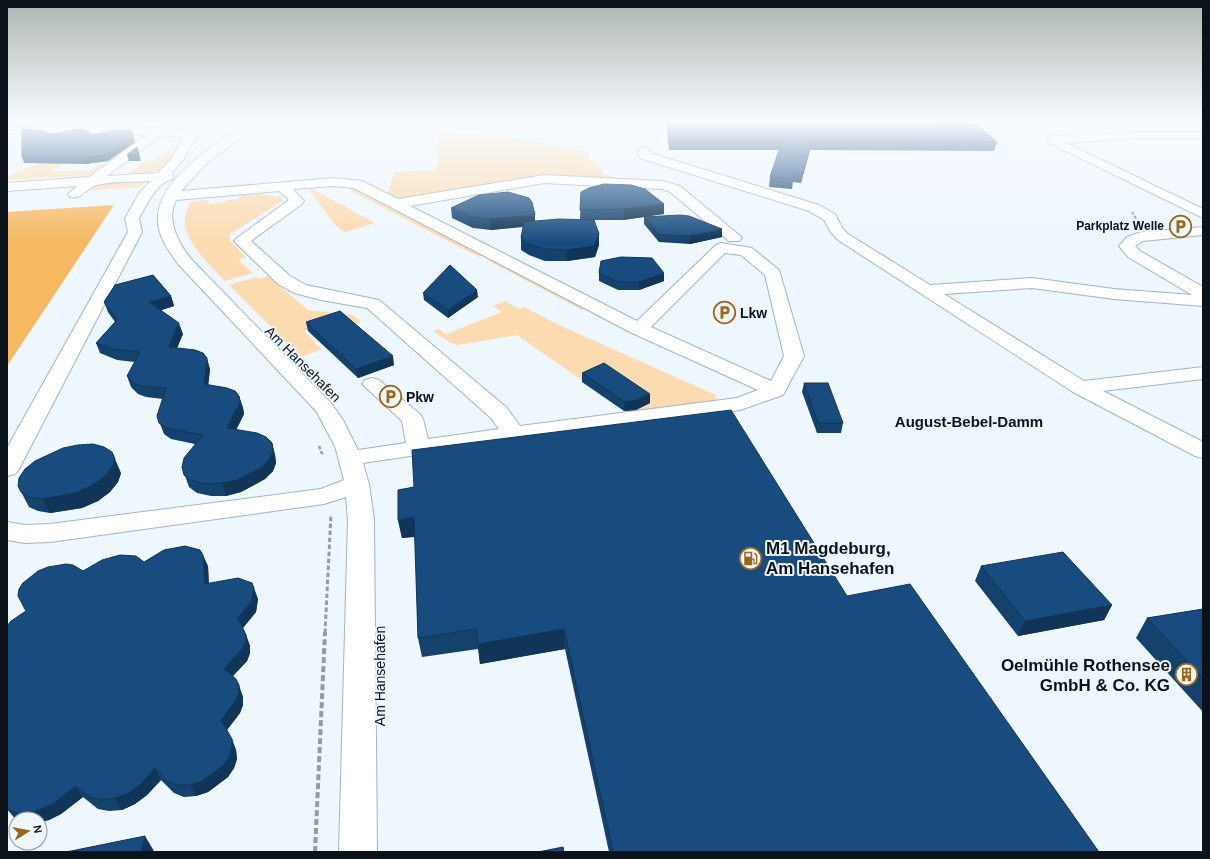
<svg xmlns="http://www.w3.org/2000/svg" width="1210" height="859" font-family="Arial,sans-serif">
	<rect width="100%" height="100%" fill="#eef6fe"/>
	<g fill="#fcdbb0">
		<path d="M439 131 531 140 581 150 588 153 589 160 598 163 604 174 619 179V181L562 177 401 200 386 196 395 172 437 170Z"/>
		<path d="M173 146H180L170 164 159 170 145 175 126 176 144 162H153Z"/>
		<path d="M66 162 51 171H90L99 164H105L90 175 7 180V176L40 163Z"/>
		<path d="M146 180 142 187 89 191 98 183Z"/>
		<path d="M356 186 487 254 479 257 347 189Z"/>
		<path d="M308 188 309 187 375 223 345 232 335 225Z"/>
		<path d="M260 194 281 197 283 201 230 234V241L246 257 238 260 253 273 225 281C212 267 186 244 185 223 184 217 188 208 190 202L209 200 207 204 225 202 227 200 239 199 241 195Z"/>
		<path d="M494 258 590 306 582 310 487 260Z"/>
		<path d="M268 276 308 310 353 315 361 322 354 325 342 319 304 331 322 349 301 357 229 285 257 277 259 279Z"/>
		<path d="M505 301 519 309 524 307 557 324 718 396 715 398 717 401 637 414 634 411 651 403 604 372 583 381 517 335 457 345 451 343 433 331 438 329 446 334 502 312 493 306Z"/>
	</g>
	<path fill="#f6b861" d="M114 205 7 366V212Z"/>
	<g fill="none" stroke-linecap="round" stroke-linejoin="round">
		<defs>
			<g id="minor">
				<path d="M249 122H262L205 165 181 191 334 178 362 181 398 199 544 175 663 181 680 186 739 235 742 238 739 241H729L670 192 662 189 544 183 410 206 637 321 716 245 721 243 752 248 779 270 804 356 783 395 740 410 556 434 363 463 369 484 374 520 377 852H339L348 520 346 497 324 504 50 542 25 543 7 540V522L25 525 50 524 321 489 344 480 335 446 316 411 179 265C169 252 156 234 158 216 161 176 218 142 249 122ZM334 186 354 188 632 333 758 390 737 398 520 426 507 408 379 300 306 285 290 276 251 241 302 204 304 201 293 189ZM279 191 289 200 237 238 234 241 237 244 278 284 294 293 321 300 367 308 491 418 499 429 428 439 423 419 420 414 379 380 372 378 365 380 362 384 402 421 406 443 358 450 343 420 331 403 191 259C178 243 166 220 176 200ZM725 253 741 255 765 275 784 356 771 381 651 327Z"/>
				<path d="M7 127 160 128C168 130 193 129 198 134L183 160 172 173 173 176 172 179C156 183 147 205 139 218L142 232 19 469 15 474 7 476V448L128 232 125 218 140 192 151 181C133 182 114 181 97 185 86 187 83 200 70 197L68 194 77 186 7 191V183L89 177 148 134 7 133ZM160 136 184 137 172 158 158 173 107 176Z"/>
				<path d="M1136 132H1203V138H1136L1066 143 1203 209V218L1049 143 1047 141 1050 138 1054 136Z"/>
				<path d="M643 147 647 148 650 153 819 205 835 214 843 229 848 234 930 285 1032 278 1114 289 1192 295 1128 257 1119 246 1127 237 1141 232 1203 227V235L1143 241 1135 246 1140 251 1203 287V306L1114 299 1032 288 944 294 1084 381 1203 367V379L1103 391 1203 442V458L1195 456 1073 392 838 240 830 231 824 220 809 211 640 158 637 151Z"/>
			</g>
		</defs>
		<use href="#minor" stroke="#a2b4c8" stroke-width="2"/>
		<g stroke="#949ba2" stroke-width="2" stroke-dasharray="3 1.5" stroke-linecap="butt">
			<path d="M1132 212 1137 220"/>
			<path d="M1110 227 1118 228"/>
		</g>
		<path stroke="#949ba2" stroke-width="2.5" stroke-dasharray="3.5 2" stroke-linecap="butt" d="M319 446 323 456"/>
		<path stroke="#949ba2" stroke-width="3" stroke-dasharray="4.5 2.5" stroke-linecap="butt" d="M325 633 331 514"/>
		<path stroke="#949ba2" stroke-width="4" stroke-dasharray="6 3" stroke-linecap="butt" d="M315 852 325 632"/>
		<use href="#minor" fill="#fff" fill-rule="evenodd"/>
	</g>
	<g fill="#15416d">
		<path d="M667 122 997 142 994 151 810 150 801 183 793 182 792 189 769 187 770 177 779 150H669L667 131Z"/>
		<path d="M92 135 135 142 108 161 85 164 24 163 22 157Z"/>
		<path d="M137 147 141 161H129L127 155Z"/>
		<path d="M581 192 664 214 648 216 722 237 690 244 659 242 644 224V217L623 220H594L599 234V245L595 257 567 261H545L529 255 521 250V238L523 227 491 230 473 228 452 218 451 208 535 221 580 220Z"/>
		<path d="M599 273H664V281L639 290H618L599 281Z"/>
		<path d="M423 293 478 297 448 318 424 300Z"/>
		<path d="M171 296 174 306 161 310 183 334 177 348 210 369 208 385 239 396 243 408 244 414 236 430 272 443 275 455 276 463 273 471 265 479 241 492 226 496H211L197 493 189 487 182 467 195 444 171 439 164 434 157 416 163 399 146 397 138 394 131 387 127 376 135 362 117 360 100 353 96 343 115 322 108 312 104 302Z"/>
		<path d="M306 322 394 365 358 378 308 331Z"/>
		<path d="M582 373 650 403 636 410 624 411 582 382Z"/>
		<path d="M804 383 843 423 841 433H817L802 392Z"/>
		<path d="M121 473 118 482 110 492 98 501 82 508 50 513 38 511 29 507 18 486Z"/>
		<path d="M398 520 847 596 1099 852H609L565 649 480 664 478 649 422 657 418 638 415 537 402 538Z"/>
		<path d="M144 562 208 566 209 584 258 599 256 612 243 628 246 635 250 646V653L247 661 233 676 243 697V705L240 713 227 730 236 750 237 759 234 768 228 777 208 792 196 796 184 797 174 793 161 780 147 795 135 804 122 810 109 811 98 809 83 797 61 814 49 820 40 819H16V820L7 809 9 664 26 611 83 571Z"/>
		<path d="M981 566 1112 605 1104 620 1018 636 975 581Z"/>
		<path d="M1203 609V712L1136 638 1147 618Z"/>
	</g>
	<g fill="#113559">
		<path d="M133 135 135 142 108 161 85 164 83 157Z"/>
		<path d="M811 141 810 150 801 183 803 173Z"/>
		<path d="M664 204V214L623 220 624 209Z"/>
		<path d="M535 215V225L491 230 490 219Z"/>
		<path d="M722 229V237L690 244V236Z"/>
		<path d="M599 234V245L595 257 567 261 566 250Z"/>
		<path d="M664 273V281L639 290V282Z"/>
		<path d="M477 290 478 297 448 318V310Z"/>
		<path d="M171 296 174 306 153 313 149 302Z"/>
		<path d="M179 323 183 334 173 357 169 347Z"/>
		<path d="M393 356 394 365 358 378 356 369Z"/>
		<path d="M207 358 210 369 207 396 204 384Z"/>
		<path d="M650 394V403L636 410 624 411 625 402Z"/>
		<path d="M239 396 243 408 244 414 231 440 227 428Z"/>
		<path d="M272 443 275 455 276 463 273 471 265 479 241 492 226 496 222 483Z"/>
		<path d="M112 452 121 473 118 482 110 492 98 501 82 508 50 513 42 499Z"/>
		<path d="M414 517 418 536 402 538 398 520Z"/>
		<path d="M203 555 208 566 209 595 205 584Z"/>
		<path d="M254 588 258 599 256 612 242 629 238 618Z"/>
		<path d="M1112 605 1104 620 1018 636 1025 621Z"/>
		<path d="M564 629 565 649 480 664 478 644Z"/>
		<path d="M246 635 250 646V653L247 661 229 680 224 669Z"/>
		<path d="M239 685 243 697V705L240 713 226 731 221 720Z"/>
		<path d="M232 739 236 750 237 759 234 768 228 777 208 792 196 796 191 785Z"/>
		<path d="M155 768 161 780 147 795 135 804 122 810 115 798Z"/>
		<path d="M76 786 83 797 61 814 49 820 40 823V819H34L29 813Z"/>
		<path d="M145 836 154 851V852H141Z"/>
	</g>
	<g fill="#184c7f" stroke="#113559">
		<path d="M667 122 976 124 997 142 811 141 803 173H794L793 179 770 177 782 141H670Z"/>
		<path d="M22 129 37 130 52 134 78 129 86 130 92 135 116 130H131L133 135 106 155 83 157H22Z"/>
		<path d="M137 147 139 155H127Z"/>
		<path d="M604 184 631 185 645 189 664 204 624 209 580 210 581 192 589 188Z"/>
		<path d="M508 192 529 198 532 202 535 215 490 219 472 217 451 208 479 195Z"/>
		<path d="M680 215 689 216 722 229 690 236 660 235 644 217Z"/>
		<path d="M559 219 594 220 599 234 594 246 566 250 545 249 528 244 521 238 524 222Z"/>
		<path d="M621 257 652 258 664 273 639 282H618L599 273 601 261Z"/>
		<path d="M450 265 477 290 448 310 423 293Z"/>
		<path d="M153 275 171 296 149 302 179 323 169 347 195 350 203 353 207 358 204 384 227 388 235 391 239 396 240 402 227 428 257 433 266 437 272 443 273 451 269 459 262 467 237 480 222 483 206 484 193 481 184 475 182 467 184 458 203 435 167 428 159 423 157 416 166 388 142 386 134 383 127 376 140 352 113 349 96 343 117 320 104 302 115 285Z"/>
		<path d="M340 311 393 356 356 369 306 322Z"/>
		<path d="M604 363 650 394 636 400 625 402 582 373Z"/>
		<path d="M804 383H828L843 423H818Z"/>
		<path d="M731 410 847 596 910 584 1099 852H613L564 629 478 644 476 629 418 638 414 517 398 520V490L414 487 412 450Z"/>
		<path d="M93 444 104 447 112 452 115 459 112 468 104 477 91 486 75 493 42 499 30 497 21 492 18 486 19 478 25 469 35 461 63 448 78 445Z"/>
		<path d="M185 546 200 550 203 555 205 584 238 578 252 583 254 588 252 601 238 618 246 635V641L242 649 224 669 236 679 239 685V693L235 702 221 720 232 739V748L229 757 223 766 202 781 191 785H178L168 782 155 768 141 784 129 793 115 798 102 800 91 798 76 786 54 803 41 809 29 813H17L7 809V664H9L7 660V626L11 621 26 611 18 596 19 589 23 583 38 571 48 567 66 564 73 565 83 571 102 560 120 555 136 556 144 562 164 550Z"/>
		<path d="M1063 552 1112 605 1025 621 981 566Z"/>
		<path d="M1203 609V678L1147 618Z"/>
		<path d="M145 836 141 852H66Z"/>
		<path d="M563 847 564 852H538Z"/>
	</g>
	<linearGradient id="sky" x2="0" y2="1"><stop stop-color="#adb6b2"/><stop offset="0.5" stop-color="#f7fbff"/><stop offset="1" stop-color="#f7fbff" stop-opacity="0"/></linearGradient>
	<rect width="1210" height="242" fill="url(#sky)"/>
	<defs>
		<symbol id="parking-ring" viewBox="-11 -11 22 22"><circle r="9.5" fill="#eef6fe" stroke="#98681a" stroke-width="1.5"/><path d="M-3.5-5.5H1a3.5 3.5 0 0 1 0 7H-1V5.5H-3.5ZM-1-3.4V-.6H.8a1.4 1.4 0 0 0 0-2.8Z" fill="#98681a"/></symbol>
		<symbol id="fuel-ring" viewBox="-11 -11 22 22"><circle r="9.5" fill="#eef6fe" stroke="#98681a" stroke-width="1.5"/><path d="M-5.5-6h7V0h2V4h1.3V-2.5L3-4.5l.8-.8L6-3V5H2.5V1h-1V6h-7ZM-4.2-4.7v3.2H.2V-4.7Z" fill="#98681a"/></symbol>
		<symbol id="building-ring" viewBox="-11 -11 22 22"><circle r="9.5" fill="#eef6fe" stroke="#98681a" stroke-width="1.5"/><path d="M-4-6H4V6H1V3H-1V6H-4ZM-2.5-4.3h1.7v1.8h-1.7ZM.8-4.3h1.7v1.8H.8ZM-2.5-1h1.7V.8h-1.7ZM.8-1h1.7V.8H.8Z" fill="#98681a"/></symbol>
	</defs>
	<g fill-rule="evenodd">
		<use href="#parking-ring" x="1168" y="214" width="25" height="25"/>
		<use href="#parking-ring" x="712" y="300" width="25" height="25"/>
		<use href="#parking-ring" x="378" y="384" width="25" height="25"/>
		<use href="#fuel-ring" x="738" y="546" width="25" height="25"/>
		<use href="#building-ring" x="1174" y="662" width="25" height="25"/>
	</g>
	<g text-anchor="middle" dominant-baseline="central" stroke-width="4" stroke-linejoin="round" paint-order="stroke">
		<g font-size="12" font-weight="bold" fill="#0c1219" stroke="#eef6fe" text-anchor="end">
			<text x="1164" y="226">Parkplatz Welle</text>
		</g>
		<g font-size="14" font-weight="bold" fill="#0c1219" stroke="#eef6fe" text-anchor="start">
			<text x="740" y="313">Lkw</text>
			<text x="406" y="397">Pkw</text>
		</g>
		<g font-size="14" fill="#0c1219" stroke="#eef6fe">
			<text transform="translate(303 364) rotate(45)">Am Hansehafen</text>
			<text transform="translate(380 676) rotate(-90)">Am Hansehafen</text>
		</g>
		<g font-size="15" font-weight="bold" fill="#0c1219" stroke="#eef6fe">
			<text x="969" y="421">August-Bebel-Damm</text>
		</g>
		<g font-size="17" font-weight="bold" fill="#0c1219" stroke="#eef6fe" text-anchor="start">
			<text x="766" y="548">M1 Magdeburg,<tspan x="766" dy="20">Am Hansehafen</tspan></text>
			<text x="1170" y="665" text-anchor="end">Oelmühle Rothensee<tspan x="1170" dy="20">GmbH &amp; Co. KG</tspan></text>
		</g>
	</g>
	<rect width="1210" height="859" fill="none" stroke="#0c1219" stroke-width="16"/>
	<g transform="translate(28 831) rotate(79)"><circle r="19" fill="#eef6fe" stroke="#949ba2"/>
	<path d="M0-3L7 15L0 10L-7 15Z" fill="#98681a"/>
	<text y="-6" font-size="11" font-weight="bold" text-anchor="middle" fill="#0c1219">N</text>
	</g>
</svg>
